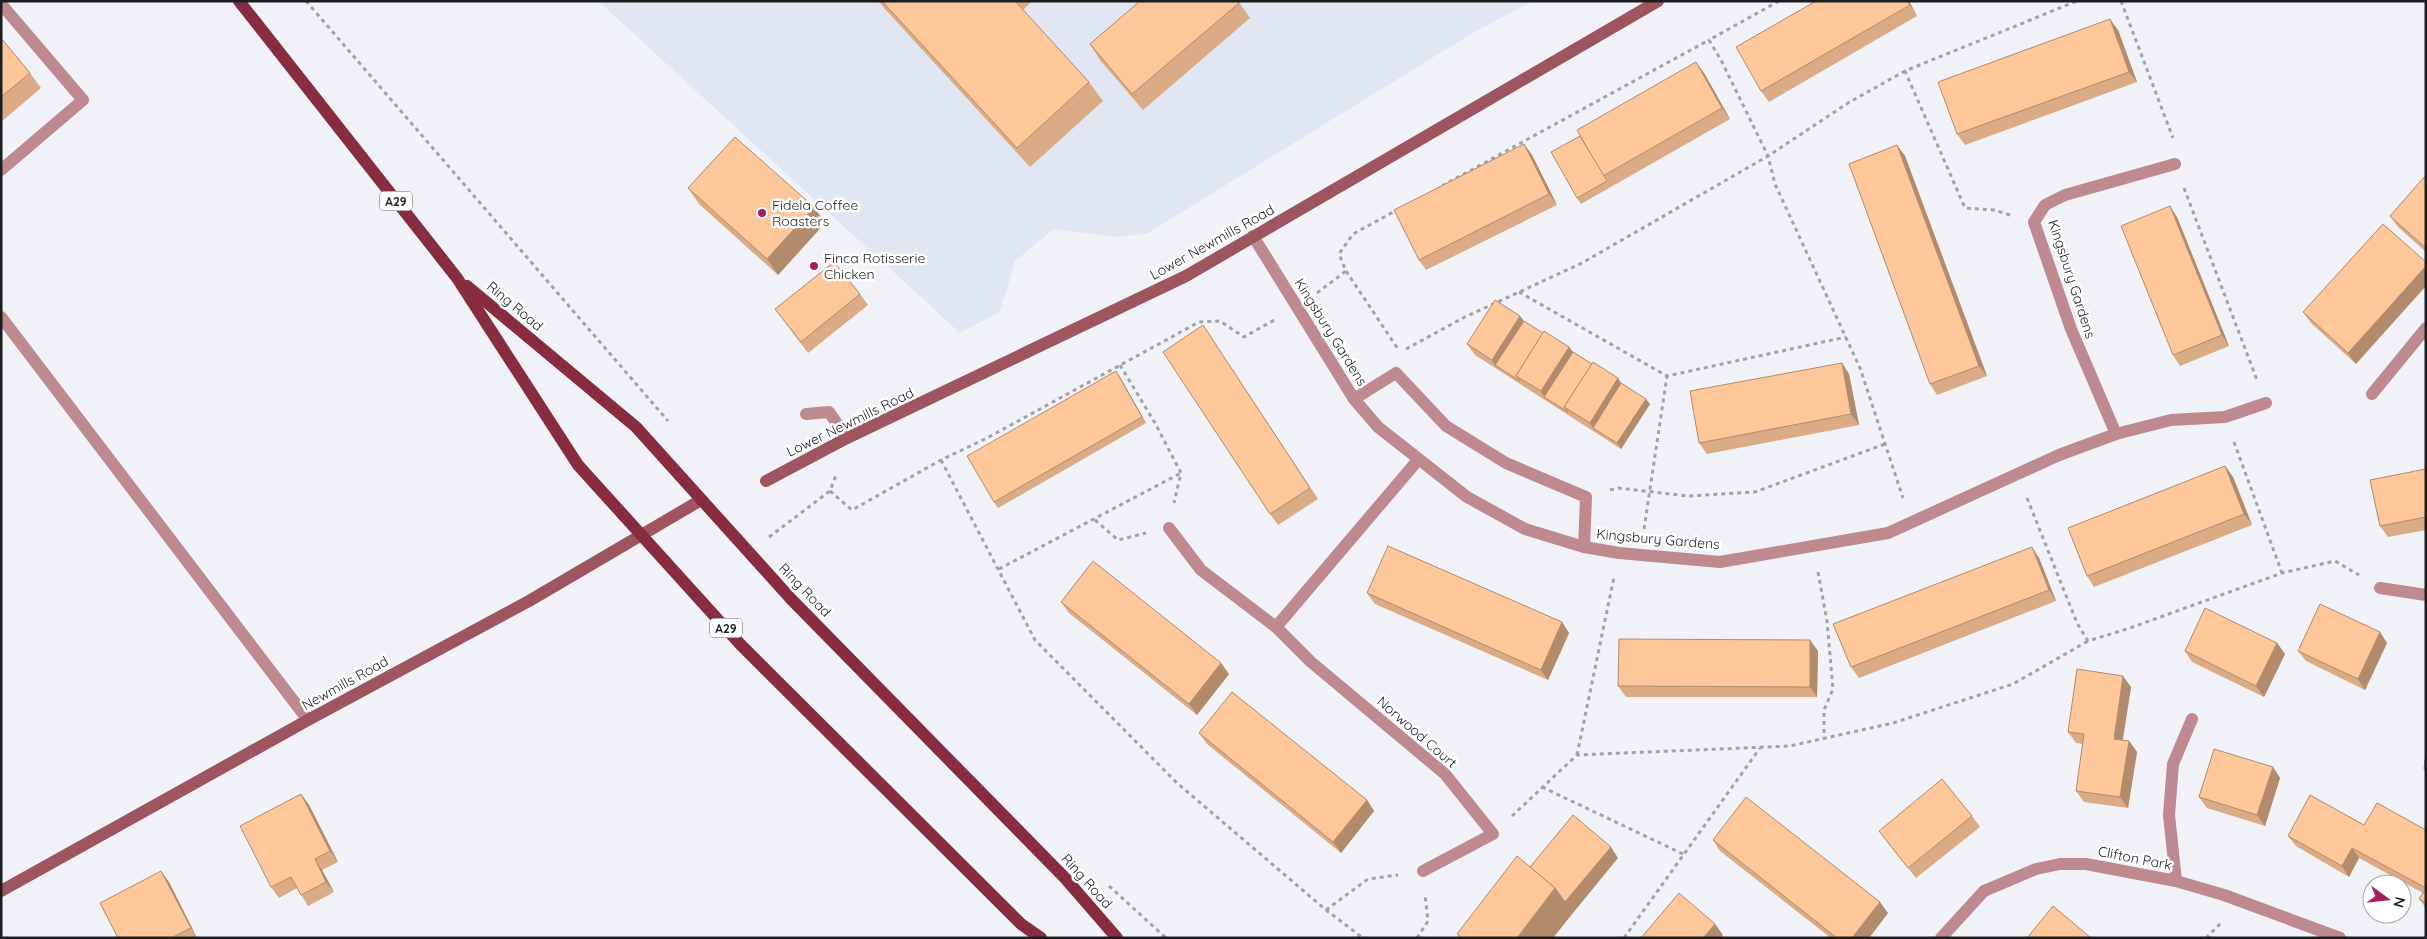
<svg xmlns="http://www.w3.org/2000/svg" width="2427" height="939" font-family="Quicksand,sans-serif">
	<rect width="100%" height="100%" fill="#f0f2f8"/>
	<path fill="#e0e6f2" d="M598 1H1533L1471 34 1148 233 1120 237 1054 229 1015 261 1000 312 960 333Z"/>
	<g fill="none" stroke-linecap="round" stroke-linejoin="round">
		<g stroke="#a1a3a8" stroke-width="3" stroke-dasharray="4 4" stroke-linecap="butt">
			<path d="M306 1 668 421"/>
			<path d="M1779 1 1709 40 1721 60 1768 156 1848 103 1905 71"/>
			<path d="M2121 1 2173 138"/>
			<path d="M1442 186 1709 40"/>
			<path d="M2184 188 2257 380"/>
			<path d="M2010 215 1994 210 1965 208 1905 71 2077 1"/>
			<path d="M1346 271 1398 349"/>
			<path d="M1519 292 1667 376 1846 337"/>
			<path d="M1317 293 1346 271 1339 254 1353 234 1397 210"/>
			<path d="M1406 349 1465 317 1582 263 1768 156 1775 184 1860 368 1903 498"/>
			<path d="M1120 365 1155 423 1181 473 1174 503"/>
			<path d="M2234 442 2282 573"/>
			<path d="M941 460 1035 640 1177 783 1326 910 1363 938"/>
			<path d="M1610 490 1618 488 1688 496 1755 492 1885 444"/>
			<path d="M830 491 852 510 941 460 987 438 1199 322 1220 321 1244 337 1276 319"/>
			<path d="M2027 498 2077 623 2088 641 2130 628 2282 573 2335 561 2359 575"/>
			<path d="M1095 520 1118 540 1146 533"/>
			<path d="M1644 529 1667 376"/>
			<path d="M769 537 830 491 836 475"/>
			<path d="M999 569 1181 473"/>
			<path d="M1818 572 1827 621 1833 689 1824 710V738"/>
			<path d="M1577 755 1614 577"/>
			<path d="M1542 787 1683 854"/>
			<path d="M1512 816 1577 755 1790 746 1893 723 2013 684 2088 641"/>
			<path d="M1109 886 1166 938"/>
			<path d="M1326 910 1368 879 1398 875"/>
			<path d="M1417 938 1428 921 1425 895"/>
			<path d="M1624 938 1760 748"/>
			<path d="M2206 938 2222 922"/>
		</g>
		<g stroke="#be898f" stroke-width="12">
			<path d="M1 4 83 100 1 170"/>
			<path d="M1 317 308 720"/>
			<path d="M806 414 829 412 847 438"/>
		</g>
		<g stroke="#be898f" stroke-width="12">
			<path d="M1253 236 1354 399 1378 427 1467 497 1525 529 1584 547 1619 553 1720 562 1888 533 2059 455 2116 434 2171 420 2225 417 2266 403"/>
			<path d="M2372 394 2426 328"/>
			<path d="M1354 399 1396 373 1446 426 1506 463 1586 497 1584 547"/>
			<path d="M2116 434 2071 329 2034 222 2045 205 2065 195 2175 164"/>
			<path d="M1418 460 1276 627 1311 662 1445 774 1493 834 1423 871"/>
			<path d="M1169 528 1201 570 1276 627"/>
			<path d="M2380 588 2426 595"/>
			<path d="M2176 881 2169 815 2173 764 2192 719"/>
			<path d="M1941 938 1984 891 2036 869 2060 864H2086L2176 881 2224 895 2340 938"/>
		</g>
		<g stroke="#9f5560" stroke-width="12">
			<path d="M766 481 847 438 1186 276 1658 1"/>
			<path d="M1 891 308 720 529 601 701 500"/>
		</g>
		<g stroke="#872d3f" stroke-width="12">
			<path d="M239 1 457 278 578 465 740 644 1021 924 1041 938"/>
			<path d="M467 286 636 427 791 599 1065 878 1117 938"/>
		</g>
	</g>
	<g fill="#daab84">
		<path d="M879 1H1032L1023 10 1089 82 1103 101 1030 167 884 8Z"/>
		<path d="M1238 1 1250 18 1143 110 1100 60 1090 44Z"/>
		<path d="M1816 1H1909L1917 16 1769 102 1761 91Z"/>
		<path d="M2118 30 2137 82 1965 145 1957 134Z"/>
		<path d="M1 38 30 73 41 88 1 122Z"/>
		<path d="M1704 73 1730 119 1581 204 1577 198Z"/>
		<path d="M1524 144 1532 155 1557 205 1426 270 1419 260Z"/>
		<path d="M1897 145 1905 156 1987 376 1937 395 1930 384Z"/>
		<path d="M2426 175V252L2398 227 2390 216Z"/>
		<path d="M688 188 825 223 778 275 699 204Z"/>
		<path d="M2177 217 2229 346 2180 366 2173 355Z"/>
		<path d="M2383 224 2356 364 2311 323 2303 312Z"/>
		<path d="M860 294 868 305 808 353 775 309Z"/>
		<path d="M1524 321 1543 333 1569 347 1573 352 1592 364 1618 378 1621 383 1650 404 1621 449 1475 355 1467 344Z"/>
		<path d="M1203 325 1318 499 1278 525 1270 514Z"/>
		<path d="M1842 363 1849 374 1859 425 1707 454 1699 443Z"/>
		<path d="M1116 371 1146 423 998 508 994 502Z"/>
		<path d="M2225 466 2233 477 2252 525 2094 587 2087 576Z"/>
		<path d="M2426 469V530L2388 537 2380 526Z"/>
		<path d="M2039 558 2056 601 1859 678 1851 667Z"/>
		<path d="M1367 593 1562 622 1569 633 1548 680 1375 604Z"/>
		<path d="M1061 602 1229 674 1197 715 1069 613Z"/>
		<path d="M2277 643 2285 654 2264 697 2192 662 2185 651Z"/>
		<path d="M2387 643 2365 690 2306 661 2298 651Z"/>
		<path d="M1818 651 1817 697H1626L1618 686Z"/>
		<path d="M2131 687 2123 740 2129 741 2137 752 2128 808 2084 802 2076 791 2083 744 2076 743 2068 732Z"/>
		<path d="M1199 733 1367 800 1374 811 1341 853 1207 744Z"/>
		<path d="M2273 767 2280 778 2265 826 2207 808 2199 797Z"/>
		<path d="M301 794 309 805 338 862 322 870 334 892 308 906 297 888 279 898 271 887Z"/>
		<path d="M1972 816 1980 827 1916 878 1887 842 1879 831Z"/>
		<path d="M2364 825 2426 830V908L2419 899 2423 893 2359 858 2349 877 2296 846 2288 836Z"/>
		<path d="M1713 840 1888 913 1869 938H1831L1720 851Z"/>
		<path d="M169 882 197 938H118Z"/>
	</g>
	<g fill="#b18b6c">
		<path d="M1907 1H1909L1917 16 1910 5Z"/>
		<path d="M2110 19 2118 30 2137 82 2129 72Z"/>
		<path d="M1696 62 1704 73 1730 119 1722 108Z"/>
		<path d="M1524 144 1532 155 1557 205 1549 194Z"/>
		<path d="M1897 145 1905 156 1987 376 1979 366Z"/>
		<path d="M2170 206 2177 217 2229 346 2222 335Z"/>
		<path d="M814 207 825 223 778 275 767 259Z"/>
		<path d="M2426 266V286L2356 364 2348 353Z"/>
		<path d="M1520 316 1528 326 1495 365 1492 360Z"/>
		<path d="M1569 347 1577 357 1544 397 1541 391Z"/>
		<path d="M1842 363 1849 374 1859 425 1851 414Z"/>
		<path d="M1116 371 1120 377 1146 423 1142 417Z"/>
		<path d="M1618 378 1625 389 1593 428 1597 434 1590 423Z"/>
		<path d="M1646 399 1650 404 1621 449 1617 443Z"/>
		<path d="M2225 466 2233 477 2252 525 2244 514Z"/>
		<path d="M2032 547 2039 558 2056 601 2049 590Z"/>
		<path d="M1562 622 1569 633 1548 680 1541 670Z"/>
		<path d="M2380 632 2387 643 2365 690 2358 679Z"/>
		<path d="M1810 640 1818 651 1817 697 1810 687Z"/>
		<path d="M2277 643 2285 654 2264 697 2256 686Z"/>
		<path d="M1221 663 1229 674 1197 715 1189 704Z"/>
		<path d="M2123 676 2131 687 2121 749 2114 739Z"/>
		<path d="M2129 741 2137 752 2128 808 2120 797Z"/>
		<path d="M2273 767 2280 778 2265 826 2257 815Z"/>
		<path d="M301 794 309 805 338 862 330 851Z"/>
		<path d="M1367 800 1374 811 1341 853 1333 842Z"/>
		<path d="M1611 847 1618 858 1573 913 1553 938H1517L1555 888Z"/>
		<path d="M2352 848 2359 858 2349 877 2342 866Z"/>
		<path d="M315 859 322 870 334 892 326 882Z"/>
		<path d="M161 871 169 882 197 938 191 928Z"/>
		<path d="M1880 902 1888 913 1869 938H1852Z"/>
		<path d="M1715 924 1723 935 1720 938H1703Z"/>
	</g>
	<g fill="#fdc79a" stroke="#b18b6c">
		<path d="M882 1H1015L1089 82 1017 148Z"/>
		<path d="M1140 1H1238L1239 3 1132 94 1090 44Z"/>
		<path d="M1816 1H1907L1910 5 1761 91 1736 47Z"/>
		<path d="M2110 19 2129 72 1957 134 1938 82Z"/>
		<path d="M1 38 30 73 1 97Z"/>
		<path d="M1696 62 1722 108 1603 176 1577 130Z"/>
		<path d="M1580 136 1607 181 1577 198 1551 152Z"/>
		<path d="M735 137 814 207 767 259 688 188Z"/>
		<path d="M1524 144 1549 194 1419 260 1394 210Z"/>
		<path d="M1897 145 1979 366 1930 384 1849 164Z"/>
		<path d="M2426 175V248L2390 216Z"/>
		<path d="M2170 206 2222 335 2173 355 2121 226Z"/>
		<path d="M2383 224 2426 262V266L2348 353 2303 312Z"/>
		<path d="M834 262 860 294 801 342 775 309Z"/>
		<path d="M1495 300 1520 316 1492 360 1467 344Z"/>
		<path d="M1524 321 1543 333 1516 376 1520 381 1495 365Z"/>
		<path d="M1203 325 1310 488 1270 514 1163 352Z"/>
		<path d="M1544 331 1569 347 1541 391 1516 376Z"/>
		<path d="M1573 352 1592 364 1564 407 1568 412 1544 397Z"/>
		<path d="M1593 362 1618 378 1590 423 1564 407Z"/>
		<path d="M1842 363 1851 414 1699 443 1690 391Z"/>
		<path d="M1116 371 1142 417 994 502 967 456Z"/>
		<path d="M1621 383 1646 399 1617 443 1593 428Z"/>
		<path d="M2225 466 2244 514 2087 576 2068 528Z"/>
		<path d="M2426 469V517L2380 526 2370 480Z"/>
		<path d="M1388 546 1562 622 1541 670 1367 593Z"/>
		<path d="M2032 547 2049 590 1851 667 1833 624Z"/>
		<path d="M1093 561 1221 663 1189 704 1061 602Z"/>
		<path d="M2320 604 2380 632 2358 679 2298 651Z"/>
		<path d="M2205 608 2277 643 2256 686 2185 651Z"/>
		<path d="M1619 639 1810 640V687L1618 686Z"/>
		<path d="M2077 669 2123 676 2114 739 2129 741 2120 797 2076 791 2084 734 2068 732Z"/>
		<path d="M1232 692 1367 800 1333 842 1199 733Z"/>
		<path d="M2214 749 2273 767 2257 815 2199 797Z"/>
		<path d="M2426 752V769H2424Z"/>
		<path d="M1942 779 1972 816 1908 868 1879 831Z"/>
		<path d="M301 794 330 851 315 859 326 882 301 895 291 877 271 887 240 826Z"/>
		<path d="M2310 795 2364 825 2377 803 2426 830V903L2419 899 2426 888 2352 848 2342 866 2288 836Z"/>
		<path d="M1746 797 1880 902 1852 938H1837L1713 840Z"/>
		<path d="M1573 815 1611 847 1565 902 1555 888 1530 867Z"/>
		<path d="M1517 856 1555 888 1517 938H1462L1457 934Z"/>
		<path d="M161 871 191 928 175 936 176 938H118L100 903Z"/>
		<path d="M1679 893 1715 924 1703 938H1641Z"/>
		<path d="M2053 906 2091 938H2027Z"/>
	</g>
	<g fill="#a81d61" stroke="#fff" stroke-width="2">
		<circle cx="762" cy="213" r="5"/>
		<circle cx="814" cy="266" r="5"/>
	</g>
	<g text-anchor="middle" dominant-baseline="central" stroke-width="5" stroke-linejoin="round" paint-order="stroke">
		<g fill="#fff" stroke="#606162" stroke-width="1">
			<rect x="380" y="191.5" width="32" height="19" rx="4"/>
			<rect x="710" y="618.5" width="32" height="19" rx="4"/>
		</g>
		<g font-size="12" font-weight="bold" fill="#1c1d1f">
			<text x="396" y="201">A29</text>
			<text x="726" y="628">A29</text>
		</g>
		<g font-size="14" fill="#1c1d1f" stroke="#fff" text-anchor="start">
			<text x="772" y="205">Fidela Coffee<tspan x="772" dy="16">Roasters</tspan></text>
			<text x="824" y="258">Finca Rotisserie<tspan x="824" dy="16">Chicken</tspan></text>
		</g>
		<g font-size="14" fill="#1c1d1f" stroke="#fff">
			<text transform="translate(1212 242) rotate(-29)">Lower Newmills Road</text>
			<text transform="translate(2072 279) rotate(72)">Kingsbury Gardens</text>
			<text transform="translate(515 306) rotate(40)">Ring Road</text>
			<text transform="translate(1331 332) rotate(58)">Kingsbury Gardens</text>
			<text transform="translate(850 422) rotate(-26)">Lower Newmills Road</text>
			<text transform="translate(1658 539) rotate(5)">Kingsbury Gardens</text>
			<text transform="translate(805 590) rotate(46)">Ring Road</text>
			<text transform="translate(345 683) rotate(-29)">Newmills Road</text>
			<text transform="translate(1417 732) rotate(41)">Norwood Court</text>
			<text transform="translate(2135 858) rotate(11)">Clifton Park</text>
			<text transform="translate(1087 881) rotate(48)">Ring Road</text>
		</g>
	</g>
	<rect width="2427" height="939" fill="none" stroke="#1c1d1f" stroke-width="5"/>
	<g transform="translate(2387 899) rotate(105)"><circle r="24" fill="#ffffff" stroke="#a4a5a5"/>
	<path d="M0-4L9 19L0 12L-9 19Z" fill="#a81d61"/>
	<text y="-8" font-size="14" font-weight="bold" text-anchor="middle" fill="#1c1d1f">N</text>
	</g>
</svg>
